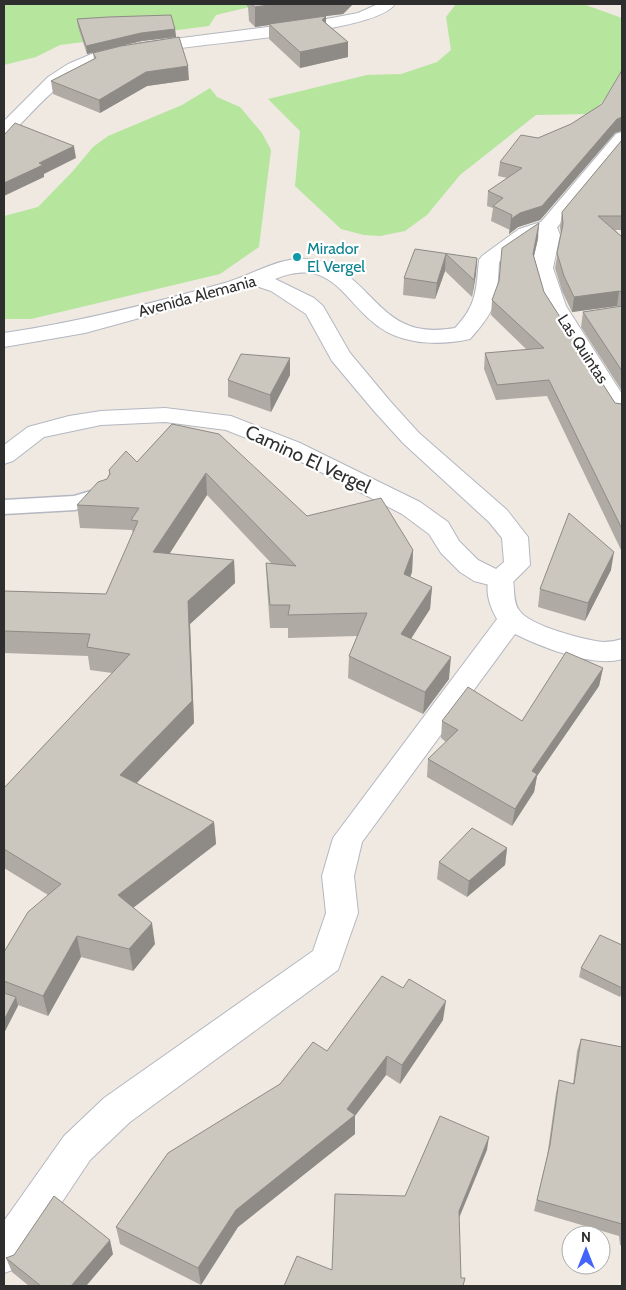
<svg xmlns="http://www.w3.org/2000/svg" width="626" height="1290" font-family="Cabin,sans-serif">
	<rect width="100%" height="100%" fill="#efe9e1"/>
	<g fill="#b6e59e">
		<path d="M4 4H262L216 15 209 26 60 45 36 57 4 65Z"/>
		<path d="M456 4H583L622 18V69L604 100 591 114 536 115 460 175 427 215 405 231 380 236 364 235 341 229 295 186 300 131 268 99 367 75 401 74 437 62 451 50 446 17Z"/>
		<path d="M210 88 217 97 240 107 262 133 271 150 259 247 220 274 31 319H4V216L38 207 73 171 93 147 108 136 182 105Z"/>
	</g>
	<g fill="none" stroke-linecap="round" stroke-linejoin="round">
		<defs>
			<path id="lane" d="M101 488 108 490 111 495 108 500 75 510 4 514V500L74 496Z"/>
			<g id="street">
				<path d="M548 220 555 222 560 235 553 268 566 306 622 394V419L614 417C594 388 533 300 533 268 532 253 541 241 538 226L541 222Z"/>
				<path d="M501 570 510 573C517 584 511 599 519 610 529 626 585 640 603 642 610 642 616 641 622 639V659C594 668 541 647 515 634L362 842 354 876 358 913 338 970 130 1122 90 1160 18 1268 4 1273V1221L64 1136 104 1098 313 951 326 913 322 876 333 838 497 619C489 605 483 587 492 573Z"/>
			</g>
			<g id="secondary">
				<path d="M378 4H395C371 39 149 42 94 65 59 79 36 109 10 135L4 136V121L48 77 68 64 94 53 142 43 316 21 358 13Z"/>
				<path d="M622 132V149L555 230 533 237 499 262C497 301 497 309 470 339 443 345 412 345 387 332 343 307 337 254 275 279L314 298 323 306 350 353 390 401 419 433 507 510 528 537 530 565 510 585 501 588 474 581 460 572 441 553 429 534 402 514 284 453 226 430 165 422 101 425 44 437 13 461 4 464V445L28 427 69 416 101 411 165 408 231 416 300 443 420 502 448 522 459 541 478 560 496 569 504 562 502 538 489 522 403 443 374 411 332 361 306 314 271 291 256 286 85 333 4 347V333C80 322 154 303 228 282 254 274 281 256 308 259 359 263 373 318 417 328 430 331 443 330 455 328 477 305 476 290 479 260L482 256 519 229 541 222 616 134Z"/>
			</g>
		</defs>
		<use href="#lane" stroke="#b4b7c1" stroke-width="3"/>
		<use href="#street" stroke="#b4b7c1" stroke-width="2"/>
		<use href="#secondary" stroke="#b4b7c1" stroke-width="2"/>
		<use href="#lane" fill="#fff" fill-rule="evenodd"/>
		<use href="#street" fill="#fff" fill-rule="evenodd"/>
		<use href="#secondary" fill="#fff" fill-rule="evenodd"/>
	</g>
	<g fill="#afaba4">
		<path d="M247 4H353L343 14 326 16V23L348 42V57L300 68 269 39V25L255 27 249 21 248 7 247 6Z"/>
		<path d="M77 19 175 29 176 37 142 41 123 45 189 80 147 86 100 113 53 94 51 81 94 59 93 53 116 47 87 54 78 27Z"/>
		<path d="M602 104 615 133 540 220 518 227 509 234 510 230 491 221 493 208 487 206 488 191 507 178 498 176 500 162 538 138 571 124Z"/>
		<path d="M622 140V230H615L622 237V391L581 327 583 312 619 307 617 306 572 312 562 291 555 268 561 235 560 227 562 212Z"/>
		<path d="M538 238 534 256 544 292 615 403 622 404V548L621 550 547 396 496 400 484 369 485 353 527 350 491 315 492 300Z"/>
		<path d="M415 249 477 258 476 274 472 297 445 271 435 299 403 295 404 278Z"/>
		<path d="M290 375 271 412 228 397V380Z"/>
		<path d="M172 424 307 516 413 550 412 572 410 577 432 587 430 609 411 639 449 679 423 714 348 678 349 656 357 636 288 638V628H270L267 586 266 563 272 564 207 495 169 554 234 560 235 583 190 624 194 723 137 783 214 822 216 844 133 908 155 944 133 971 81 957 48 1016 18 1005 4 1033V952L48 895 4 868V788L112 673 90 670 88 656 4 653V591L106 594 133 533 132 530 80 528 77 505 107 479 109 474V470L137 462Z"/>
		<path d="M611 570 585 621 538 607 540 589Z"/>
		<path d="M603 668 599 686 537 776 534 792 512 826 427 777 428 759 446 742 441 738 442 721H522Z"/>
		<path d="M507 848 505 865 467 897 437 879 439 862Z"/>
		<path d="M622 945V993L620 997 579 977 581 968Z"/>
		<path d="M443 1020 400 1084 386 1075 355 1115V1134L238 1227 201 1285 120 1244 116 1227 280 1084 327 1051Z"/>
		<path d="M581 1039 622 1047V1246L620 1245 619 1236 534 1211 547 1157 556 1093 559 1080 573 1084 577 1051Z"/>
		<path d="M113 1254 86 1286H29L12 1272 6 1258 14 1255Z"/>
	</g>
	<g fill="#8e8b86">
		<path d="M275 4H353L343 14 326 16V30L322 20 325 17 255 27V7Z"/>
		<path d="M175 29 176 37 142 41 87 54 86 46 141 33Z"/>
		<path d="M348 42V57L300 68V52Z"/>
		<path d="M188 66 189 80 147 86 100 113 99 100 146 72Z"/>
		<path d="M622 117V131L615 133 540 220 518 227 509 234 511 219 617 119Z"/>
		<path d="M74 146 76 158 44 174V177L4 196V183L39 163Z"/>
		<path d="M539 223 538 238 531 269 533 254Z"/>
		<path d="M446 254 445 271 435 299 437 283Z"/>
		<path d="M477 258 476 274 472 297 474 280Z"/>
		<path d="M619 291 617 306 572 312 574 297Z"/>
		<path d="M290 358V375L271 412 270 395Z"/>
		<path d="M206 473 207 495 156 575 153 552Z"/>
		<path d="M413 550 412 572 403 597 404 574Z"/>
		<path d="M614 552 611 570 585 621 588 603Z"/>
		<path d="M234 560 235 583 190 624 194 723 123 797 120 775 188 601Z"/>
		<path d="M432 587 430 609 399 657 401 634Z"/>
		<path d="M451 657 449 679 423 714 425 692Z"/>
		<path d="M603 668 599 686 537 776 534 792 512 826 515 809 532 771Z"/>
		<path d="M214 822 216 844 121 917 118 895Z"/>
		<path d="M507 848 505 865 467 897 469 881Z"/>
		<path d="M152 923 155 944 133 971 129 949Z"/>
		<path d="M77 936 81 957 48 1016 43 996Z"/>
		<path d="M16 997 18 1006 4 1033V1020Z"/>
		<path d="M446 1001 443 1020 400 1084 402 1065Z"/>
		<path d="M387 1056 386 1075 355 1116V1134L238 1227 201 1285 198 1268 236 1210 347 1109Z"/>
		<path d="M489 1137 487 1150 457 1223 459 1211Z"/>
		<path d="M110 1240 113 1254 86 1286H71Z"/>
	</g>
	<g fill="#cbc7bf" stroke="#8e8b86">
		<path d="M251 4H275L255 7Z"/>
		<path d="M171 15 175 29 141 33 86 46 77 19 108 17Z"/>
		<path d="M326 16 322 20 348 42 300 52 269 24Z"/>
		<path d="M179 37 188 66 146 72 99 100 51 81 96 58 93 53 121 46Z"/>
		<path d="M622 70V117L617 119 542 206 520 213 511 219 512 215 493 206 503 198 488 191 522 168 500 162 521 135 538 138 571 124 602 104Z"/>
		<path d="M15 123 74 146 39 163 43 165 4 183V135Z"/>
		<path d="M622 140V216H598L622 237V292L619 291 574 297 564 276 557 253 563 224 562 212Z"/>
		<path d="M539 223 533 254 544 292 615 403 622 404V529L549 380 497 385 485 353 544 348 492 300 499 281 502 248Z"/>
		<path d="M415 249 477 258 474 280 446 254 437 283 404 278Z"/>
		<path d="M622 306V371L583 312Z"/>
		<path d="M241 354 290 358 270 395 228 380Z"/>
		<path d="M172 424 219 434 307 516 381 498 413 550 404 574 432 587 401 634 451 657 425 692 349 656 367 613 288 615 290 605H270L266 563 296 566 206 473 153 552 234 560 188 601 192 701 120 775 214 822 118 895 152 923 129 949 77 936 43 996 4 981V952L28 912 61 884 4 849V788L130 654 87 647 90 634 4 631V591L106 594 138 521 131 520 139 508 77 505 98 482 107 479 110 474 109 470 126 451 137 462Z"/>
		<path d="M569 513 614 552 588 603 540 589Z"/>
		<path d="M566 652 603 668 532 771 537 774 515 809 428 759 458 730 442 721 468 687 522 721Z"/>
		<path d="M472 828 507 848 469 881 439 862Z"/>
		<path d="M600 935 622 945V988L581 968Z"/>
		<path d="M382 976 403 988 409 979 446 1001 402 1065 387 1056 347 1109 355 1115 236 1210 198 1268 116 1227 168 1153 280 1084 313 1042 327 1051Z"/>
		<path d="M4 993 16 997 4 1020Z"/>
		<path d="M581 1039 622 1047V1224L537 1200 550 1145 559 1080 574 1084Z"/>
		<path d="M440 1116 489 1137 459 1211 461 1278H465L463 1286H284L297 1256 332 1270 335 1194 405 1196Z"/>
		<path d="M54 1196 110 1240 71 1286H41L6 1258 14 1255Z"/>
	</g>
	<circle fill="#0f9aa8" stroke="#fff" stroke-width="2" cx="297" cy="257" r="5"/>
	<g text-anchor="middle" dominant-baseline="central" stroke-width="4.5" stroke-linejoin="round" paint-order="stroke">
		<g font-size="16" fill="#0d838f" stroke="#fff" text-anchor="start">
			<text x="307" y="248">Mirador<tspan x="307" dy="18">El Vergel</tspan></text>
		</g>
		<g font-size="16" fill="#2e2e2e" stroke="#fff">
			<text transform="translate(197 296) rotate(-15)">Avenida Alemania</text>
			<text transform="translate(583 349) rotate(57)">Las Quintas</text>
		</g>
		<g font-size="19" fill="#2e2e2e" stroke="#fff">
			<text transform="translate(308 459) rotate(25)">Camino El Vergel</text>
		</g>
	</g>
	<rect width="626" height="1290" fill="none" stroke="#2e2e2e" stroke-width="10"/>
	<g transform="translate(586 1250)"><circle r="24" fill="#ffffff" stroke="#ababab"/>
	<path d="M0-4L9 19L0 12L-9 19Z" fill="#4264fb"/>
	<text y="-8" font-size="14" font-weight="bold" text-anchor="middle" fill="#2e2e2e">N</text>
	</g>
</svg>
